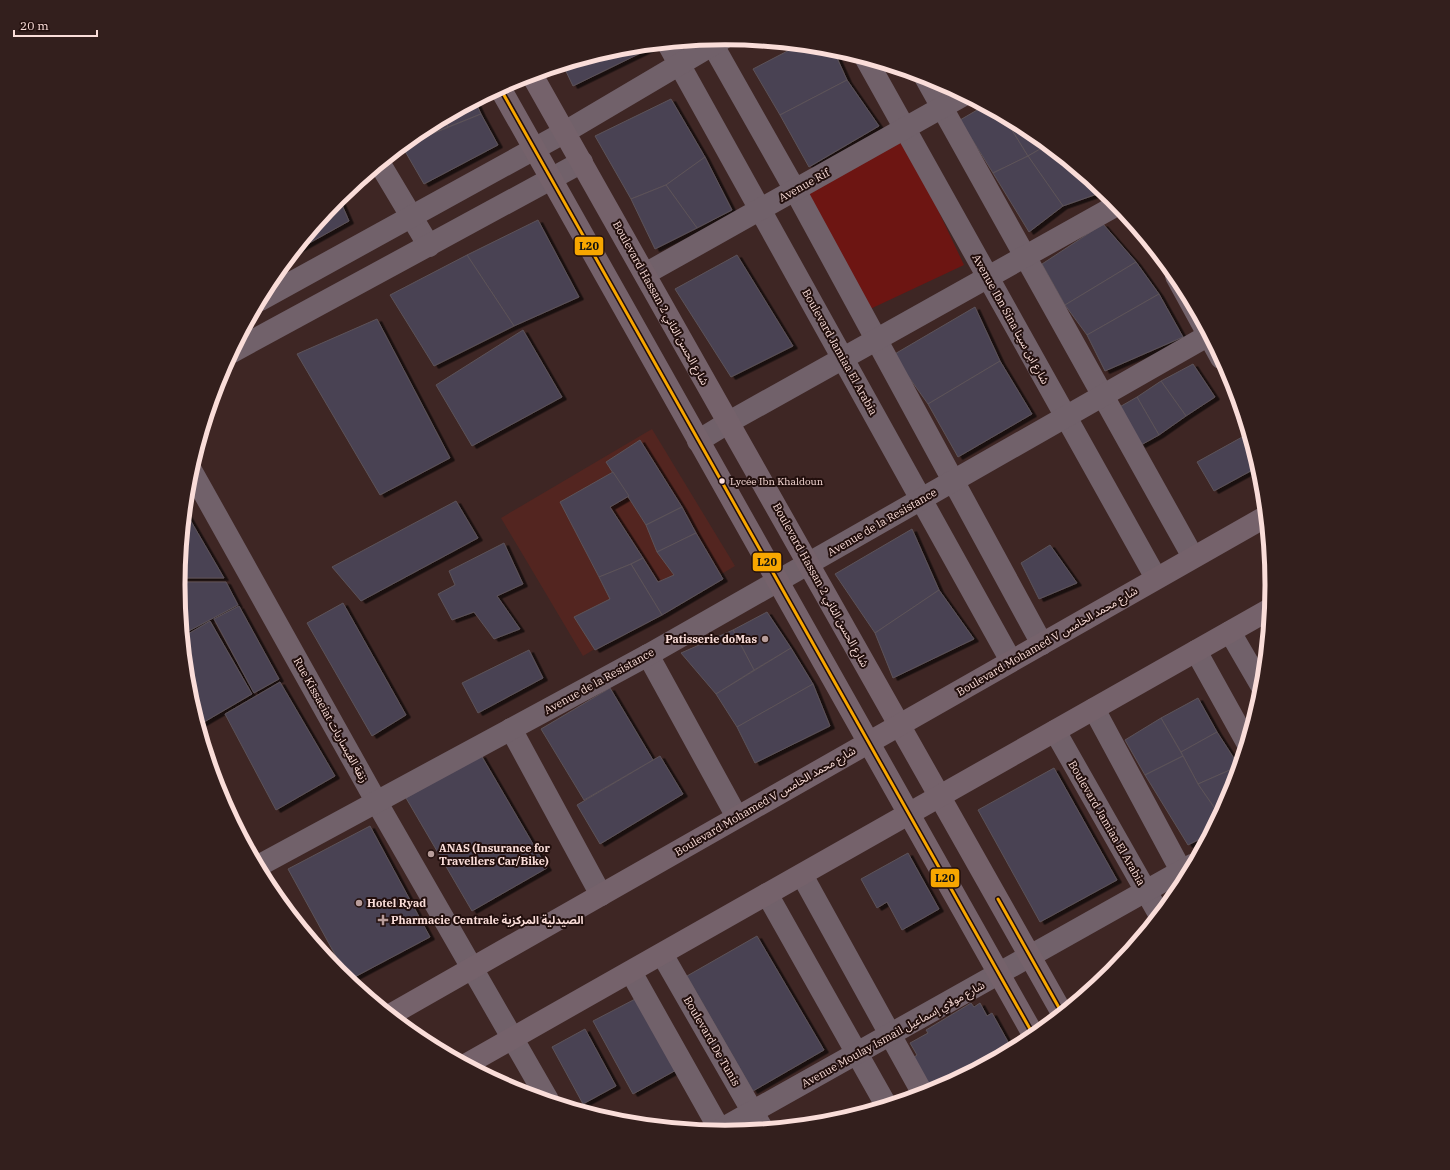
<svg xmlns="http://www.w3.org/2000/svg" width="1450" height="1170" font-family="'IBM Plex Serif','Noto Sans Arabic',serif">
	<defs>
		<filter id="shadow"><feDropShadow dx="4.5" dy="2.5" stdDeviation="0" flood-color="#0009"/></filter>
	</defs>
	<rect width="100%" height="100%" fill="#3e2624"/>
	<path fill="#532520" d="M652 429 735 566 583 656 501 518Z"/>
	<path fill="#6d1512" d="M904 138 964 265 868 310 802 195Z"/>
	<g fill="#4a4253" stroke="#5c5359" filter="url(#shadow)">
		<path d="M650 45 651 48 573 86 563 65 619 48Z"/>
		<path d="M799 45 833 49 847 80 780 115 753 69Z"/>
		<path d="M847 80 879 126 809 167 780 115Z"/>
		<path d="M671 99 705 157 666 185 631 199 595 136Z"/>
		<path d="M475 101 481 114 448 127 443 118Z"/>
		<path d="M984 106 1004 117 1028 156 993 173 960 120Z"/>
		<path d="M481 114 498 145 424 184 402 146Z"/>
		<path d="M1004 117 1029 130 1047 145 1028 156Z"/>
		<path d="M443 118 448 127 402 146 421 130Z"/>
		<path d="M1047 145 1102 190 1103 192 1063 206 1028 156Z"/>
		<path d="M1028 156 1063 206 1029 232 993 173Z"/>
		<path d="M705 157 732 210 697 228 666 185Z"/>
		<path d="M666 185 697 228 655 249 631 199Z"/>
		<path d="M339 198 349 221 295 251 338 198Z"/>
		<path d="M538 220 579 297 514 326 467 255Z"/>
		<path d="M1103 224 1136 262 1065 305 1042 264Z"/>
		<path d="M467 255 514 326 434 366 390 295Z"/>
		<path d="M737 255 793 346 731 377 675 289Z"/>
		<path d="M1136 262 1159 294 1087 335 1065 305Z"/>
		<path d="M1159 294 1183 337 1105 371 1087 335Z"/>
		<path d="M975 307 1000 361 928 404 893 355Z"/>
		<path d="M377 319 450 458 380 495 297 354Z"/>
		<path d="M523 330 562 397 472 446 436 385Z"/>
		<path d="M1000 361 1032 414 958 457 928 404Z"/>
		<path d="M1193 364 1215 397 1186 416 1161 381Z"/>
		<path d="M1161 381 1186 416 1159 435 1137 397Z"/>
		<path d="M1137 397 1159 435 1141 445 1116 409Z"/>
		<path d="M1244 436 1255 456 1258 467 1214 491 1197 462Z"/>
		<path d="M640 440 682 507 646 525 606 462Z"/>
		<path d="M613 472 629 496 610 507 643 558 631 564 599 577 560 502Z"/>
		<path d="M456 501 478 538 361 601 332 567Z"/>
		<path d="M682 507 696 533 657 552 646 525Z"/>
		<path d="M185 511 224 578H179Z"/>
		<path d="M912 529 939 590 875 633 835 574Z"/>
		<path d="M696 533 723 579 662 615 631 564 643 558 658 582 674 575 657 552Z"/>
		<path d="M504 543 523 584 497 596 520 629 494 639 474 612 452 620 438 594 455 585 449 571Z"/>
		<path d="M1050 545 1077 583 1039 599 1021 563Z"/>
		<path d="M631 564 662 615 595 650 574 617 610 599 599 577Z"/>
		<path d="M178 582H226L238 605 183 634Z"/>
		<path d="M939 590 974 639 893 678 875 633Z"/>
		<path d="M343 603 406 715 372 736 307 623Z"/>
		<path d="M239 606 279 679 254 693 214 619Z"/>
		<path d="M767 612 791 648 754 670 733 630Z"/>
		<path d="M210 621 252 694 199 725 188 691 183 637Z"/>
		<path d="M733 630 754 670 716 694 681 653Z"/>
		<path d="M791 648 813 684 737 727 716 694Z"/>
		<path d="M529 650 543 678 478 713 462 683Z"/>
		<path d="M280 682 335 776 276 810 225 714Z"/>
		<path d="M813 684 830 726 755 763 737 727Z"/>
		<path d="M610 688 653 760 584 800 541 729Z"/>
		<path d="M1198 698 1217 732 1181 752 1161 718Z"/>
		<path d="M1161 718 1183 756 1145 775 1125 740Z"/>
		<path d="M1217 732 1239 766 1198 784 1181 752Z"/>
		<path d="M481 755 547 868 472 911 406 798Z"/>
		<path d="M660 756 683 794 600 844 577 805Z"/>
		<path d="M1183 756 1198 784 1216 810 1218 817 1208 835 1188 845 1145 775Z"/>
		<path d="M1239 766 1230 795 1224 807 1216 810 1198 784Z"/>
		<path d="M1054 768 1117 880 1040 922 978 810Z"/>
		<path d="M219 791H220L240 826 237 827Z"/>
		<path d="M1224 807 1218 817 1216 810Z"/>
		<path d="M370 826 430 937 349 980 288 869Z"/>
		<path d="M908 853 939 909 902 930 887 902 877 908 861 879Z"/>
		<path d="M757 936 824 1050 753 1091 687 976Z"/>
		<path d="M639 997 678 1069 633 1094 593 1021Z"/>
		<path d="M971 1003 974 1007 980 1003 987 1016 992 1013 1012 1049 933 1091 913 1058 917 1055 910 1043 928 1033 926 1030Z"/>
		<path d="M585 1029 616 1086 583 1104 552 1047Z"/>
	</g>
	<g fill="none" stroke-linecap="round" stroke-linejoin="round">
		<g stroke="#71616a" stroke-width="22">
			<path d="M710 40 795 190 1042 644"/>
			<path d="M668 44 1011 661"/>
			<path d="M866 59 1156 578"/>
			<path d="M925 77 1193 557"/>
			<path d="M380 164 429 246"/>
			<path d="M645 274 964 95"/>
			<path d="M1176 276 1221 358"/>
			<path d="M260 300 565 132 724 38"/>
			<path d="M232 352 582 162"/>
			<path d="M698 441 729 422 1117 205"/>
			<path d="M191 470 376 801 548 1100"/>
			<path d="M1230 632 1262 687"/>
			<path d="M1196 651 1246 741"/>
			<path d="M648 655 737 817"/>
			<path d="M1094 709 1185 878"/>
			<path d="M511 729 601 895"/>
			<path d="M1055 731 1159 914"/>
			<path d="M258 866 648 655 1209 335"/>
			<path d="M802 875 923 1094"/>
			<path d="M767 894 886 1105"/>
			<path d="M662 954 762 1128"/>
			<path d="M631 972 721 1132"/>
			<path d="M718 1131 1192 865"/>
		</g>
		<g stroke="#75626b" stroke-width="22">
			<path d="M532 75 1062 1013"/>
			<path d="M500 88 1034 1036"/>
			<path d="M390 1015 1265 517"/>
			<path d="M467 1064 1270 609"/>
		</g>
		<defs>
			<g id="bus-1">
				<path d="M500 88 1034 1036"/>
				<path d="M998 899 1062 1013"/>
			</g>
		</defs>
		<use href="#bus-1" stroke="#220f0d" stroke-width="6"/>
		<use href="#bus-1" stroke="#f7a600" stroke-width="3"/>
	</g>
	<circle fill="#faddd9" stroke="#220f0d" stroke-width="1.5" cx="722" cy="481" r="3.5"/>
	<g fill="#b89d9a" stroke="#220f0d" stroke-width="1.5">
		<circle cx="765" cy="639" r="4"/>
		<circle cx="431" cy="854" r="4"/>
		<circle cx="359" cy="903" r="4"/>
		<path d="M381 914h4v4h4v4h-4v4h-4v-4h-4v-4h4z"/>
	</g>
	<g text-anchor="middle" dominant-baseline="central" stroke-width="4" stroke-linejoin="round" paint-order="stroke">
		<g font-size="10" fill="#faddd9" stroke="#220f0d" text-anchor="start">
			<text x="730" y="481">Lycée Ibn Khaldoun</text>
		</g>
		<g font-size="11" fill="#faddd9" stroke="#220f0d">
			<text transform="translate(804 185) rotate(-29)">Avenue Rif</text>
			<text transform="translate(661 303) rotate(61)">Boulevard Hassan 2 شارع الحسن الثاني</text>
			<text transform="translate(1011 319) rotate(61)">Avenue Ibn Sina شارع ابن سينا</text>
			<text transform="translate(840 352) rotate(61)">Boulevard Jamiaa El Arabia</text>
			<text transform="translate(882 522) rotate(-30)">Avenue de la Resistance</text>
			<text transform="translate(821 585) rotate(61)">Boulevard Hassan 2 شارع الحسن الثاني</text>
			<text transform="translate(1047 641) rotate(-30)">Boulevard Mohamed V شارع محمد الخامس</text>
			<text transform="translate(599 681) rotate(-29)">Avenue de la Resistance</text>
			<text transform="translate(331 720) rotate(61)">Rue Kissaeiat زنقة القيساريات</text>
			<text transform="translate(765 801) rotate(-30)">Boulevard Mohamed V شارع محمد الخامس</text>
			<text transform="translate(1107 823) rotate(60)">Boulevard Jamiaa El Arabia</text>
			<text transform="translate(893 1034) rotate(-29)">Avenue Moulay Ismail شارع مولاي إسماعيل</text>
			<text transform="translate(712 1041) rotate(60)">Boulevard De Tunis</text>
		</g>
		<g font-size="11" font-weight="bold" fill="#faddd9" stroke="#220f0d" text-anchor="start">
			<text x="757" y="639" text-anchor="end">Patisserie doMas</text>
			<text x="439" y="848">ANAS (Insurance for<tspan x="439" dy="13">Travellers Car/Bike)</tspan></text>
			<text x="367" y="903">Hotel Ryad</text>
			<text x="391" y="920">Pharmacie Centrale الصيدلية المركزية</text>
		</g>
	</g>
	<path d="M0 0H1450V1170H0ZM185 585a540 540 0 1 1 1080 0a540 540 0 1 1-1080 0Z" fill="#331f1d" fill-rule="evenodd"/>
	<path fill="none" stroke="#faddd9" stroke-width="5" d="M185 585a540 540 0 1 1 1080 0a540 540 0 1 1-1080 0Z"/>
	<g stroke="#220f0d" stroke-width="1.5">
		<rect x="574" y="236" width="30" height="20" rx="4" fill="#f7a600"/>
		<rect x="752" y="552" width="30" height="20" rx="4" fill="#f7a600"/>
		<rect x="930" y="868" width="30" height="20" rx="4" fill="#f7a600"/>
	</g>
	<g font-size="11" text-anchor="middle" font-weight="bold" fill="#111">
		<text x="589" y="250">L20</text>
		<text x="767" y="566">L20</text>
		<text x="945" y="882">L20</text>
	</g>
	<path d="M14 30v6h83v-6" fill="none" stroke="#faddd9" stroke-width="2"/>
	<text x="20" y="30" font-size="12" fill="#faddd9" stroke="#220f0d" stroke-width="3" paint-order="stroke">20 m</text>
</svg>
